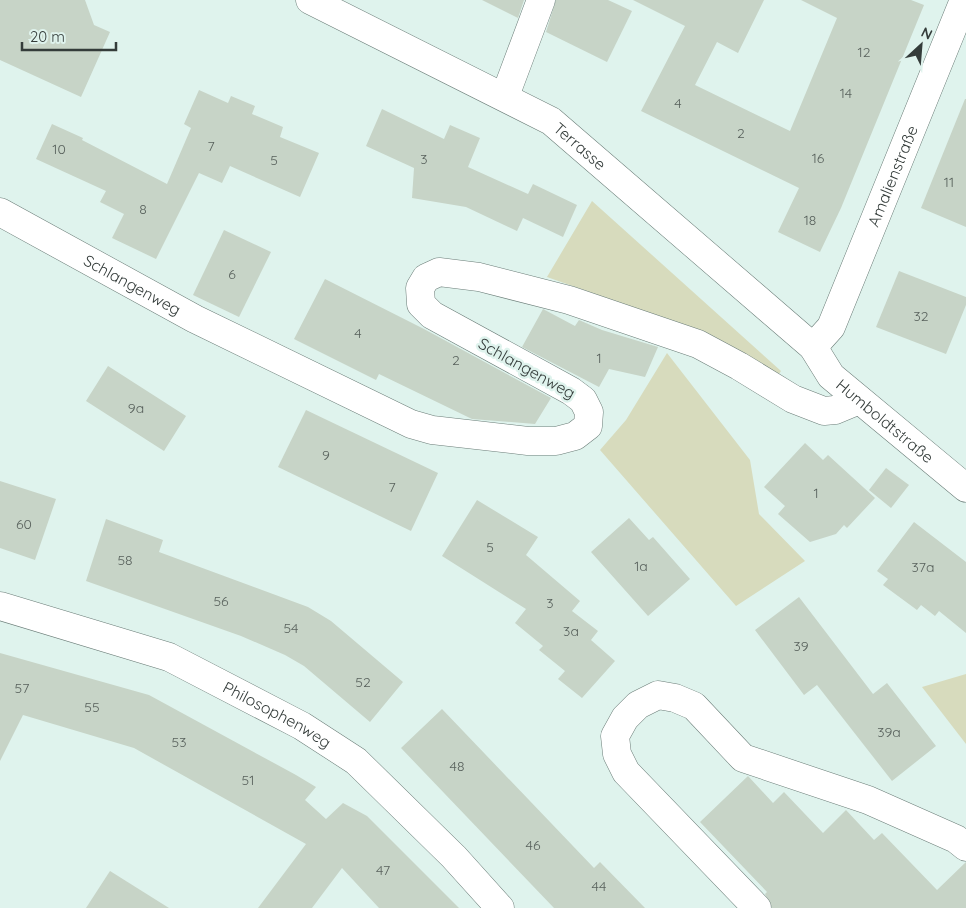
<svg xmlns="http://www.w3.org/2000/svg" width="966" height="908" font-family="Quicksand,sans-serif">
	<rect width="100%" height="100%" fill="#dff3ed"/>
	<g fill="#d7dbbd">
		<path d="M592 201 781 371 779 374 702 332 547 277Z"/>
		<path d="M667 353 750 460 759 514 805 561 736 606 600 450 626 420Z"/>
		<path d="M966 674V744L922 687Z"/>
	</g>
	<g fill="#c7d4c7">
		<path d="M0 0H85L94 25 110 32 81 97 0 60Z"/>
		<path d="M482 0H524L518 18Z"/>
		<path d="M556 0H608L632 11 607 62 546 32Z"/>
		<path d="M633 0H764L738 53 717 42 695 85 790 131 837 18 801 0H911L924 5 841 208 820 252 778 232 799 188 641 111 685 26Z"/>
		<path d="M199 90 228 103 231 96 255 106 252 114 283 127 280 137 319 153 300 197 230 166 222 183 199 173 156 259 112 238 124 214 100 202 106 191 36 159 52 124 83 138 82 140 167 184 191 128 184 124Z"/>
		<path d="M965 99H966V227L921 208Z"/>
		<path d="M382 109 444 139 450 125 480 138 468 167 528 194 533 184 577 205 563 237 523 218 517 231 466 207 412 198 414 168 366 146Z"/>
		<path d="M224 230 271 252 239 317 193 295Z"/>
		<path d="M899 271 966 297V305L946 354 876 327Z"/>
		<path d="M325 279 424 329 551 398 535 424 472 419 379 374 376 380 294 339Z"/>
		<path d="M543 309 575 326 579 320 602 330 658 347 645 377 609 369 599 387 522 347Z"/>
		<path d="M108 366 186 416 164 451 86 401Z"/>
		<path d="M306 410 438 473 411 531 278 467Z"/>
		<path d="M805 443 823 460 828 455 875 498 847 528 844 525 836 534 810 542 778 514 785 506 764 487Z"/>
		<path d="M886 468 909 485 891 508 869 490Z"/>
		<path d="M0 481 56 499 35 560 0 548Z"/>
		<path d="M477 500 538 537 526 555 580 601 572 611 598 631 591 640 615 661 582 698 558 679 565 671 539 650 543 646 515 623 526 609 442 556Z"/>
		<path d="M629 518 649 540 653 537 690 579 648 616 591 552Z"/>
		<path d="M106 519 163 540 159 552 308 607 331 621 403 682 370 722 304 666 285 655 241 636 86 581Z"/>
		<path d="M914 522 966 562V633L939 611 935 616 921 605 917 610 883 585 888 579 877 571Z"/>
		<path d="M799 597 873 694 887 683 936 746 892 781 817 685 804 695 755 630Z"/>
		<path d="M0 653 149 695 296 775 316 787 305 800 326 819 343 803 367 816 459 908H379L342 868 312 908H258L306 844 134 748 23 715 0 761Z"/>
		<path d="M442 709 594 868 600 862 645 908H554L401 748Z"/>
		<path d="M748 776 773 803 784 792 823 833 846 810 874 840 882 833 937 890 966 862V908H772L765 894 767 892 700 822Z"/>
		<path d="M110 871 169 908H86Z"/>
	</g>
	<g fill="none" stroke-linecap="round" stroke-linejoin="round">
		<defs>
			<g id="minor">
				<path id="s1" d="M310 0 551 121 813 347 831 376 966 488"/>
				<path d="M505 96 541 0"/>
				<path id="s2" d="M0 212 195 319 411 424 432 430 528 441H556L575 436 588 426 589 412 583 400 571 391 432 315 421 304 420 288 426 278 439 272 479 277 569 300 698 344 739 366 793 399 824 411 835 410 859 400"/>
				<path id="s3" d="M813 347 831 327 964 0"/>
				<path id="s4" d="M0 606 169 657 302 726 356 761 454 857 500 908"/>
				<path d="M757 908 626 772 617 754 615 736 625 718 638 705 658 695 675 698 694 706 743 758 868 800 956 839 966 847"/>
			</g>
		</defs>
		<use href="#minor" stroke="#6b7d78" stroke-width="29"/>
		<use href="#minor" stroke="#fff" stroke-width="28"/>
	</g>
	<g text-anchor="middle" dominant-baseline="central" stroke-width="5" stroke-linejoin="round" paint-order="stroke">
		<g font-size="14" fill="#59625d">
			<text x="864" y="52">12</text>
			<text x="846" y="93">14</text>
			<text x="678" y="103">4</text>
			<text x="741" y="133">2</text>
			<text x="211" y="146">7</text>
			<text x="59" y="149">10</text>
			<text x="818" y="158">16</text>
			<text x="424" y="159">3</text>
			<text x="274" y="160">5</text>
			<text x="949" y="182">11</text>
			<text x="143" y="209">8</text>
			<text x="810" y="220">18</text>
			<text x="232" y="274">6</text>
			<text x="921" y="316">32</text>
			<text x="358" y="333">4</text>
			<text x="599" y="358">1</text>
			<text x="456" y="360">2</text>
			<text x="136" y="408">9a</text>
			<text x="326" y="455">9</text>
			<text x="392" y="487">7</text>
			<text x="816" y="493">1</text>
			<text x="24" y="524">60</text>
			<text x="490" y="547">5</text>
			<text x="125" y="560">58</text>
			<text x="641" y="566">1a</text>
			<text x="923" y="567">37a</text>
			<text x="221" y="601">56</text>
			<text x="550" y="603">3</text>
			<text x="291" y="628">54</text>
			<text x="571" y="631">3a</text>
			<text x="801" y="646">39</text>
			<text x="363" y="682">52</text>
			<text x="22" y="688">57</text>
			<text x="92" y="707">55</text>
			<text x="889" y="732">39a</text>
			<text x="179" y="742">53</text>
			<text x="457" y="766">48</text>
			<text x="248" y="780">51</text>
			<text x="533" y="845">46</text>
			<text x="383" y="870">47</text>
			<text x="599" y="886">44</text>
		</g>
		<g font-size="16" fill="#343c3a" stroke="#dff3ed">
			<text stroke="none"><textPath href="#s1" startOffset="308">Terrasse</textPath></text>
			<text stroke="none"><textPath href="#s3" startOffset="190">Amalienstraße</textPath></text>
			<text stroke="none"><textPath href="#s2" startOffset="151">Schlangenweg</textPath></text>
			<text transform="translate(527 368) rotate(29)">Schlangenweg</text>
			<text stroke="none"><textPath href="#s1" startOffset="720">Humboldtstraße</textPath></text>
			<text stroke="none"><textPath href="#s4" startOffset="299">Philosophenweg</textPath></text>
		</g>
	</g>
	<g transform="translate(921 45) rotate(26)" stroke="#dff3ed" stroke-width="4" paint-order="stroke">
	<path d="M0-4L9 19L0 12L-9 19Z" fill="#343c3a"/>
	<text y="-8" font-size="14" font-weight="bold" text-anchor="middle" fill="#343c3a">N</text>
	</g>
	<path d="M22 42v8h94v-8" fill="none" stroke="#343c3a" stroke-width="2.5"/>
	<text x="30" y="42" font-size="15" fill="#343c3a" stroke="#dff3ed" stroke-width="4" paint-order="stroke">20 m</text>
</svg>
